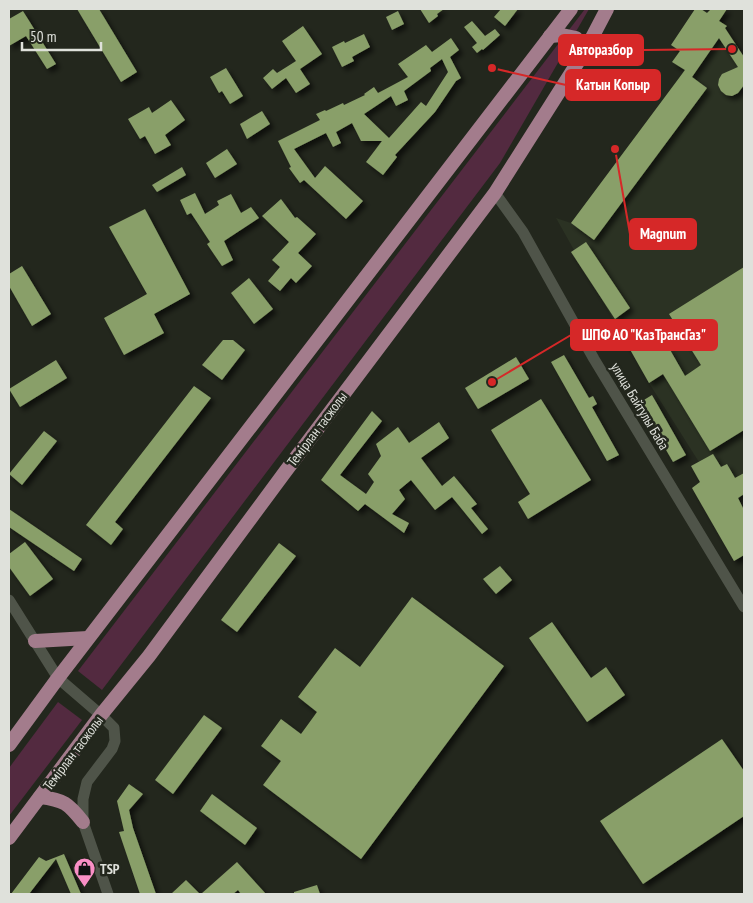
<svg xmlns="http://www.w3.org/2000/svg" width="753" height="903" font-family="'PT Sans Narrow',sans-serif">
	<defs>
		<filter id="shadow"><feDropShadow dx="4" dy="4" stdDeviation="2.5" flood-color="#0009"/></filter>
	</defs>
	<rect width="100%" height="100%" fill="#23271d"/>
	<path fill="#2b3223" d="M709 11 744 62V546L699 462 649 383 556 218 571 223 684 71Z"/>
	<g fill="#532a40">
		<path d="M585 9H589L500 163 102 690 78 671Z"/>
		<path d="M58 702 82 720 9 816V768Z"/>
	</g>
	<g fill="#899f69" fill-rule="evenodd" filter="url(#shadow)">
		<path d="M77 9H99L137 72 121 82Z"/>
		<path d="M420 9H444L437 14 438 16 429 23Z"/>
		<path d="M501 9H518L505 26 494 17Z"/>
		<path d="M695 9H701L707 13 711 9H727L719 21 727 26 725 28 744 57V85L738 93 732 96 726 95 721 91 718 85 719 79 722 74 738 67 719 38 692 77 707 88 594 240 571 223 685 70 672 62 680 51 671 45Z"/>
		<path d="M23 11 56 64 47 69 26 36 9 46V19Z"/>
		<path d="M398 11 404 24 392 30 386 17Z"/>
		<path d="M472 21 485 36 495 29 500 35 483 50 482 49 477 53 472 47 477 43 464 27Z"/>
		<path d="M303 26 322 54 300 69 310 84 296 93 286 78 272 89 263 78 273 69 277 73 296 61 282 41Z"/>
		<path d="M364 34 370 47 352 57 354 61 342 67 332 47 344 41 345 43Z"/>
		<path d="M451 38 459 50 450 57 461 78 456 81 435 112 395 155 397 157 383 175 366 162 382 141H361L352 123 336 132 341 143 333 147 326 133 294 149 315 178 325 166 363 201 346 219 304 180 300 183 289 168 291 167 278 141 320 120 316 114 325 110 326 111 343 103 344 105 365 95 364 94 374 87 378 93 408 77 398 64 426 45 432 52ZM442 59 448 72 426 106 421 102 389 138 364 114 391 96 396 106 408 100 404 91 431 71 430 68Z"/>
		<path d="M226 68 243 96 230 104 222 91 219 93 210 77Z"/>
		<path d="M171 100 185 120 165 135 171 145 155 154 145 136 140 139 128 119 149 107 152 113Z"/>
		<path d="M262 111 270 124 247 139 240 124Z"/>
		<path d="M227 149 237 164 215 178 206 163Z"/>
		<path d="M182 167 186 175 157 192 152 185Z"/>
		<path d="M195 193 205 214 219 205 217 201 231 194 241 213 251 207 259 218 224 241 233 260 222 266 207 244 210 242 191 213 187 215 180 200Z"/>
		<path d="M281 199 295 218 297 217 316 234 298 253 312 266 296 283 291 278 280 291 268 281 280 267 272 260 289 242 262 216Z"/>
		<path d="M145 209 190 294 154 314 164 333 124 355 104 318 147 294 109 227Z"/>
		<path d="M586 242 630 308 615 319 571 252Z"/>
		<path d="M22 266 51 314 32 326 9 286V274Z"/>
		<path d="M744 267V430L710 451 663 374 649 383 623 337 649 322 666 350 669 348 685 376 701 365 669 314Z"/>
		<path d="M249 278 273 309 254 324 231 293Z"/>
		<path d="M223 340H233L245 350 222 380 202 365Z"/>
		<path d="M564 355 589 398 593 396 597 404 592 407 619 455 607 461 551 362Z"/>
		<path d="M516 357 529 379 478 409 465 388Z"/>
		<path d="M56 360 67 378 20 407 9 389Z"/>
		<path d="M194 386 211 398 115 522 123 529 111 545 86 525Z"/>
		<path d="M652 395 686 455 673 462 639 403Z"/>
		<path d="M541 399 591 480 528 519 518 502 530 494 491 430Z"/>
		<path d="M372 411 382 421 340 475 366 494 374 482 368 474 381 456 376 444 398 427 409 443 439 422 449 438 421 458 442 486 454 476 477 504 471 508 488 529 482 534 452 497 435 510 411 480 399 490 405 499 392 514 409 523 404 533 365 504 358 511 321 480Z"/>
		<path d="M44 431 57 441 22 485 9 474Z"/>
		<path d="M713 454 721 467 727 464 735 478 744 473V494L738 498 744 510V555L734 561 692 488 700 482 691 466Z"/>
		<path d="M9 509 82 559 74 571 9 527Z"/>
		<path d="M25 542 53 579 30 596 9 567V554Z"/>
		<path d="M279 543 296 556 237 632 221 620Z"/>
		<path d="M500 566 512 580 496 594 483 579Z"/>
		<path d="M412 597 504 666 361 859 263 785 281 761 261 746 281 719 301 734 317 712 298 697 335 648 360 667Z"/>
		<path d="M552 622 591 678 606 667 625 695 587 722 529 638Z"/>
		<path d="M204 715 222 728 173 794 155 780Z"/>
		<path d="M722 739 744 771V816L643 884 600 821Z"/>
		<path d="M129 784 143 794 129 810 133 828 156 894H140L119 832 124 831 117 801Z"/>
		<path d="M212 794 257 828 245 845 200 811Z"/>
		<path d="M64 854 81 894H71L56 859 29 894H11L39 857 46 861Z"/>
		<path d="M237 862 266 894H241L238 890 233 894H201Z"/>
		<path d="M186 880 200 894H171Z"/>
		<path d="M317 885 320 894H294V892Z"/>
	</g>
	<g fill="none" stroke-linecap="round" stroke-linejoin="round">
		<g stroke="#4f5449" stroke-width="11">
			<path d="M495 193 523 232 594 359 744 607"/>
			<path d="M9 600 58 678 101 715 114 728 115 741 112 749 87 782 83 799V822L108 894"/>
		</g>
		<g stroke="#a37c8c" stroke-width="14">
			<path d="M550 36 562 35 576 38 581 57"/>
			<path d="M35 641 88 638"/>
			<path d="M9 745 58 678 571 9"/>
			<path d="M40 797C64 800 68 803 83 822"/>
			<path d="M9 838 101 715 149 656 285 472 495 193 585 51 607 9"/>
		</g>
	</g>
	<defs>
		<symbol id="shop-pin" viewBox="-11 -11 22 30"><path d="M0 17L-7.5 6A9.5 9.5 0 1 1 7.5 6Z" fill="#fa8fc6" stroke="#23271d"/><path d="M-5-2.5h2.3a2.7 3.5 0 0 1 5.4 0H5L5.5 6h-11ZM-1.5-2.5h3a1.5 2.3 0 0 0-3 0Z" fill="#111"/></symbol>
	</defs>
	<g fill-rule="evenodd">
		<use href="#shop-pin" x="72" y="856" width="25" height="34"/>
	</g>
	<g text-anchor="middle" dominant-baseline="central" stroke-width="5" stroke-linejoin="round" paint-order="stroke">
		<g font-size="14" fill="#dfe1db" stroke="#23271d">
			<text transform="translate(640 406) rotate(59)">улица Байтулы Баба</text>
			<text transform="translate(317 429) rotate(-53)">Темірлан тасжолы</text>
			<text transform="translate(73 753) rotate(-53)">Темірлан тасжолы</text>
		</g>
		<g font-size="14" font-weight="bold" fill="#dfe1db" stroke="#23271d" text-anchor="start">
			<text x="100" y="869">TSP</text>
		</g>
	</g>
	<path fill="none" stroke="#d62828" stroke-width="2" d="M732 49L643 50M492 68L566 85M615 149L630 234M492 382L571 335"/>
	<g fill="#d62828" stroke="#23271d" stroke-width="2">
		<circle cx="732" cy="49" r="5"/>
		<circle cx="492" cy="68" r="5"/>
		<circle cx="615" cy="149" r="5"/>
		<circle cx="492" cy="382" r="5"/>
	</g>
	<g fill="#d62828" stroke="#d62828" stroke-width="2">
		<rect x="559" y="35" width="84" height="30" rx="5"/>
		<rect x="566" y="70" width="94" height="30" rx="5"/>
		<rect x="630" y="219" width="66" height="30" rx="5"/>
		<rect x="571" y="320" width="146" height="30" rx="5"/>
	</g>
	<g font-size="15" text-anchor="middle" font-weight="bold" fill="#fff">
		<text x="601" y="55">Авторазбор</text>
		<text x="613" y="90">Катын Копыр</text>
		<text x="663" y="239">Magnum</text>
		<text x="644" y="340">ШПФ АО "КазТрансГаз"</text>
	</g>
	<rect width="753" height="903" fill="none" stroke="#dfe1db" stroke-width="20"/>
	<path d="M22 42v8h79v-8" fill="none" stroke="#dfe1db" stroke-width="2.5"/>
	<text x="30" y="42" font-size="15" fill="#dfe1db" stroke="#23271d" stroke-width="4" paint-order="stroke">50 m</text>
</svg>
